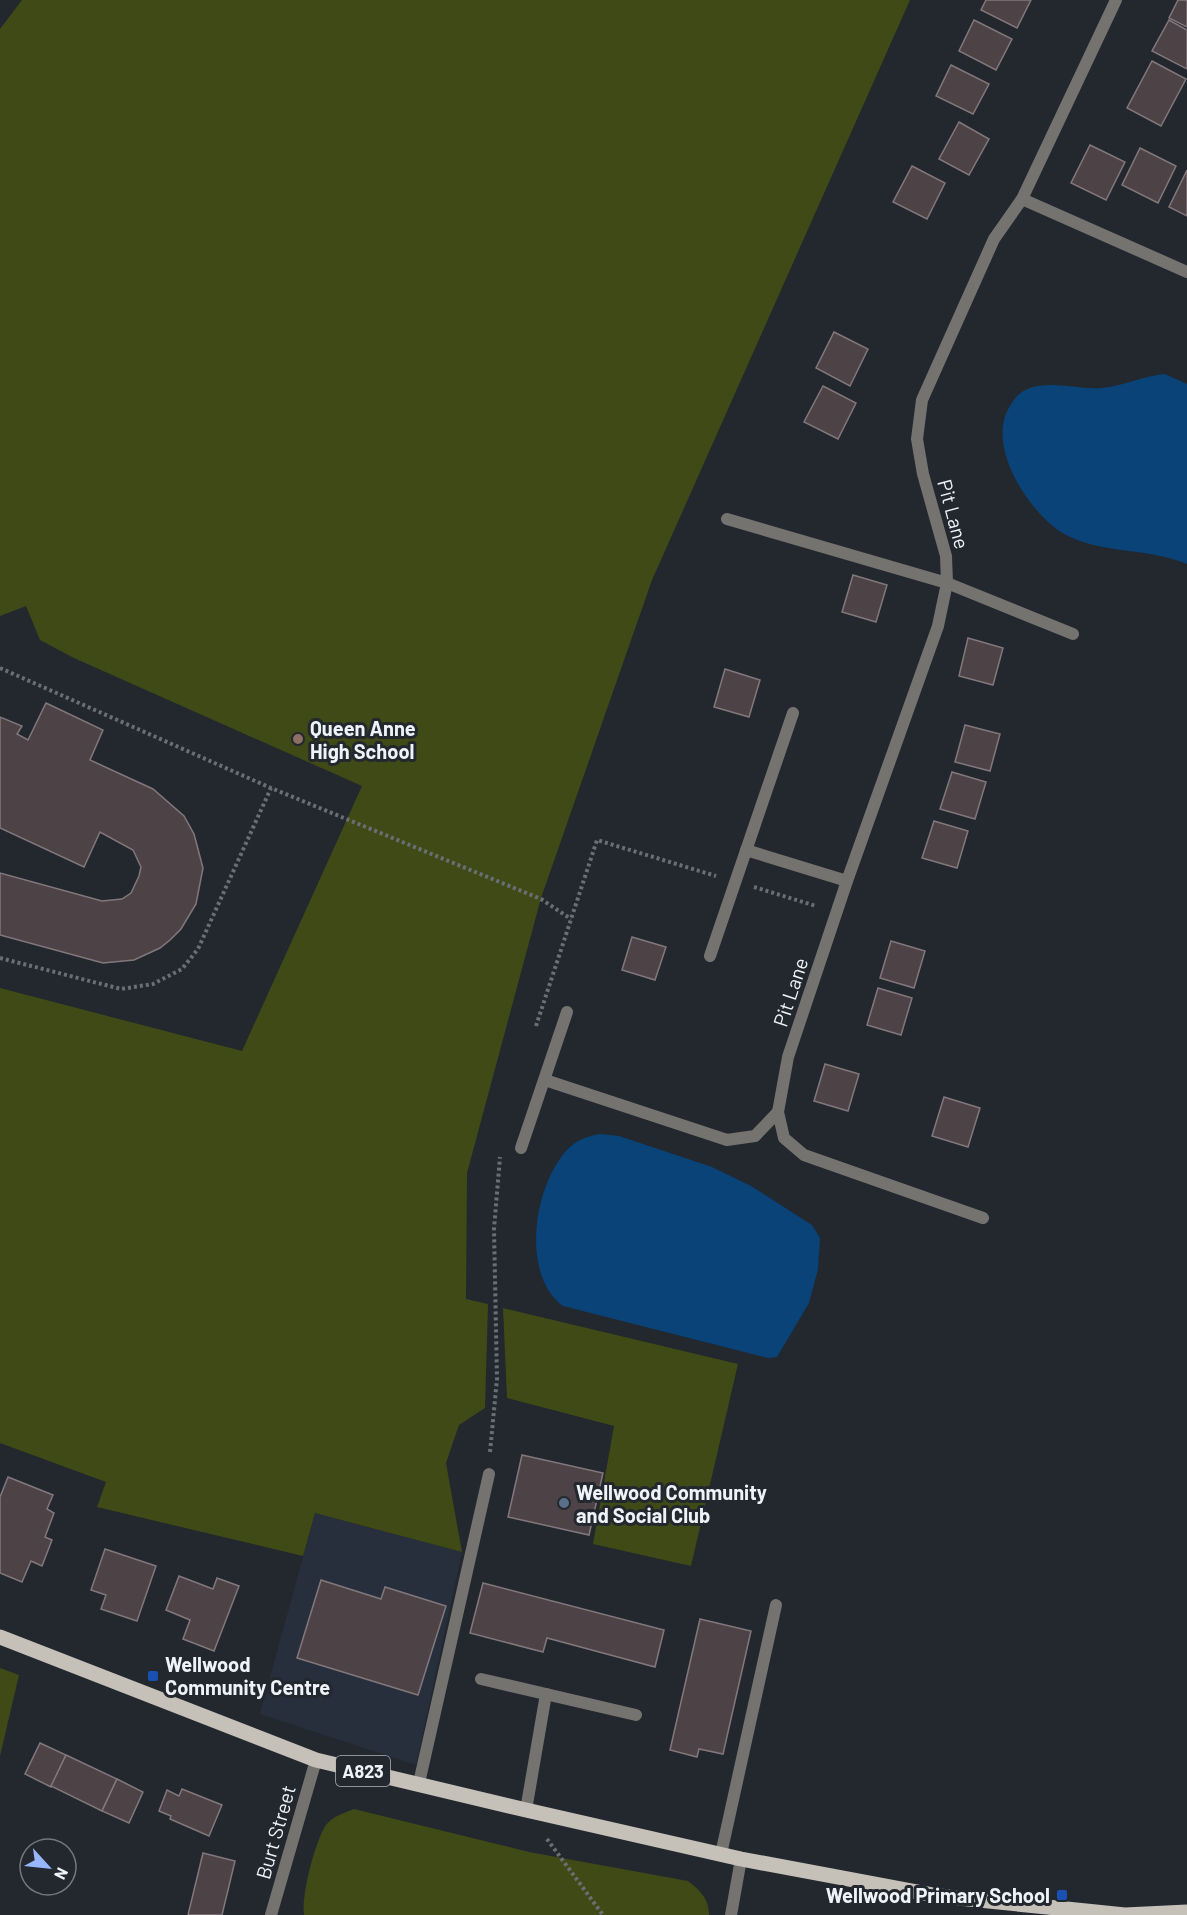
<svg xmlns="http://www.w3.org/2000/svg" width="1187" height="1915" font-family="Barlow,sans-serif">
	<rect width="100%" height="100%" fill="#23272e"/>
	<path fill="#282f3c" d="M315 1513 462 1552 416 1765 260 1714Z"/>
	<g fill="#404a16">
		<path d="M22 0H910L652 580 541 898 467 1173 466 1299 488 1304 485 1408 459 1425 446 1463 462 1552 315 1513 303 1556 97 1507 106 1482 0 1443V988L242 1051 362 786 74 658 40 640 26 606 0 616V29Z"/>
		<path d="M503 1308 738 1364 691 1566 593 1544 614 1426 507 1398Z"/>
		<path d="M0 1668 19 1675 0 1756Z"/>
		<path d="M354 1809 529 1852 688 1881C701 1891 709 1899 709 1915H304C301 1897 315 1841 326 1825 333 1816 344 1813 354 1809Z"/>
	</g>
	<g fill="#094377">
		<path d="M1165 374 1187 384V564C1149 548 1105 554 1068 536 1031 518 984 445 1010 406 1014 399 1018 394 1025 390 1049 379 1078 390 1102 388 1123 386 1143 376 1165 374Z"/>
		<path d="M600 1134 619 1136 712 1167 751 1186 812 1225 820 1238 818 1269 809 1303 777 1357 768 1358 563 1306C519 1274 534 1180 571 1146 579 1139 589 1136 600 1134Z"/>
	</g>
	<g fill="#4d4347" stroke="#82787c" stroke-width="1.5">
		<path d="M986 0H1031L1017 28 981 10Z"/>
		<path d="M1178 0H1187V27L1169 18Z"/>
		<path d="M974 20 1012 39 996 70 959 51Z"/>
		<path d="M1169 20 1187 30V69L1152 51Z"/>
		<path d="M1152 61 1186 79 1161 126 1127 108Z"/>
		<path d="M951 65 989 84 973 114 936 96Z"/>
		<path d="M959 122 989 139 969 175 939 159Z"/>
		<path d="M1090 145 1125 162 1106 200 1071 183Z"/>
		<path d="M1140 148 1176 166 1158 203 1122 185Z"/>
		<path d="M912 166 945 183 927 219 893 202Z"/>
		<path d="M1187 170V216L1169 207Z"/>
		<path d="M834 332 868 349 850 386 816 368Z"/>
		<path d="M823 386 856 403 838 439 804 422Z"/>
		<path d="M853 575 887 585 876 622 842 612Z"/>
		<path d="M968 638 1003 648 993 685 959 676Z"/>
		<path d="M725 669 760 680 749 717 714 707Z"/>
		<path d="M46 703 103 730 90 760 153 789 184 816 194 834 203 868 196 904 181 929 170 940 160 948 134 960 103 963 0 935V873L102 901 122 899 131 893 139 876 141 867 133 850 100 832 84 867 0 828V717L22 726 17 734 28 740Z"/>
		<path d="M965 725 1000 734 990 771 955 762Z"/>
		<path d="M952 772 986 782 975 819 940 809Z"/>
		<path d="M934 821 968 831 957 868 922 858Z"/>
		<path d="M632 937 666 947 655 980 622 970Z"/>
		<path d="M891 941 925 951 914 988 880 978Z"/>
		<path d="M878 988 912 998 901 1035 867 1025Z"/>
		<path d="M825 1064 859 1074 848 1111 814 1101Z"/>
		<path d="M944 1097 980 1108 968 1147 932 1136Z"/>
		<path d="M522 1455 603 1473 589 1535 508 1517Z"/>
		<path d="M8 1477 53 1495 47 1509 54 1513 45 1537 52 1540 42 1566 31 1561 22 1582 0 1573V1497Z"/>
		<path d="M105 1549 156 1566 137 1621 101 1609 106 1595 91 1590Z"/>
		<path d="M179 1576 213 1589 217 1578 239 1586 214 1651 183 1639 190 1620 166 1610Z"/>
		<path d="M321 1580 381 1599 385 1587 446 1606 418 1695 297 1658Z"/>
		<path d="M483 1583 664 1630 655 1667 547 1638 543 1652 470 1633Z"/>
		<path d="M700 1619 751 1631 723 1754 699 1749 697 1757 670 1750Z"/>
		<path d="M40 1743 66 1755 51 1787 25 1774Z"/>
		<path d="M66 1755 117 1779 102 1811 51 1786Z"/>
		<path d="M117 1779 143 1792 129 1823 102 1811Z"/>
		<path d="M182 1789 222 1805 209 1836 170 1819 171 1816 159 1811 167 1790 179 1796Z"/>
		<path d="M203 1853 235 1861 222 1915H188Z"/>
	</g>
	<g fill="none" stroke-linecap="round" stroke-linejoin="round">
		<g stroke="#6b6f75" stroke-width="4" stroke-dasharray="3 3" stroke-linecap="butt">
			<path d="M0 668 271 788 541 899 571 919"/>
			<path d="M754 887 816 906"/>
			<path d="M0 958 121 989 153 984 182 969 198 949 271 788"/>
			<path d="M536 1026 597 840 716 876"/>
			<path d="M490 1452 497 1379 494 1229 500 1157"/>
			<path d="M547 1839 603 1915"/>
		</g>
		<g stroke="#757370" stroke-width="12">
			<path d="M746 850 847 881"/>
			<path d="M710 956 793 713"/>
			<path d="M521 1148 567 1012"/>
			<path d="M419 1783 489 1474"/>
			<path d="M721 1854 776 1605"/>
		</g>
		<g stroke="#757370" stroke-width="12">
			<path d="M1022 199 1187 272"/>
			<path d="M727 519 947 583 1073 634"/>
			<path d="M545 1080 727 1140 755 1136 778 1112"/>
			<path d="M983 1218 804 1155 784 1138 778 1112 788 1057 847 881 938 626 947 583 946 556 923 474 917 439 922 400 994 239 1022 199 1116 0"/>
			<path d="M481 1679 636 1715"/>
			<path d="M526 1810 546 1694"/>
			<path d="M271 1915 316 1760"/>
			<path d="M731 1915 741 1859"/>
		</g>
		<path stroke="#c5c1b9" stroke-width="15" d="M0 1637 316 1760 526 1810 741 1859 939 1896 1125 1915 1187 1912"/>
	</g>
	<circle fill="#8d6e63" stroke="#23272e" stroke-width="2" cx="298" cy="739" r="6"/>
	<circle fill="#5c6f8a" stroke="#23272e" stroke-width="2" cx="564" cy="1503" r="6"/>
	<g fill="#1a4fb4" stroke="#23272e" stroke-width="2">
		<rect x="147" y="1670" width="12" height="12" rx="3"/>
		<rect x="1056" y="1889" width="12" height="12" rx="3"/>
	</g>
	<g text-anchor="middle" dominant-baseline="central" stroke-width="6" stroke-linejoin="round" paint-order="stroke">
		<rect fill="#23272e" stroke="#b2b5bb" stroke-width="1.5" x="336" y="1756" width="54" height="30" rx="4.5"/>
		<g font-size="18" font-weight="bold" fill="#eff2f7">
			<text x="363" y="1771">A823</text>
		</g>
		<g font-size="20" fill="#eff2f7" stroke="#23272e">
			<text transform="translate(954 514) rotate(75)">Pit Lane</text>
			<text transform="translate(790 992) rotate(-72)">Pit Lane</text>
			<text transform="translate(275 1832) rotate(-74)">Burt Street</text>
		</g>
		<g font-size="20" font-weight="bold" fill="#eff2f7" stroke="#23272e" text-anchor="start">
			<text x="310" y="728">Queen Anne<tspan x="310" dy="23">High School</tspan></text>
			<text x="576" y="1492">Wellwood Community<tspan x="576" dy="23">and Social Club</tspan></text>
			<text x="165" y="1664">Wellwood<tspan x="165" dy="23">Community Centre</tspan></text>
			<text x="1050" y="1895" text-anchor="end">Wellwood Primary School</text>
		</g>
	</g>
	<g transform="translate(48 1867) rotate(117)"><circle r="28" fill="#23272e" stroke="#75787e" stroke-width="1.5"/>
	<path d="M0-4.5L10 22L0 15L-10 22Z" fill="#97b6fd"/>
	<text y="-9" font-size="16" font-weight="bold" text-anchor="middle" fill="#eff2f7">N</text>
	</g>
</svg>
